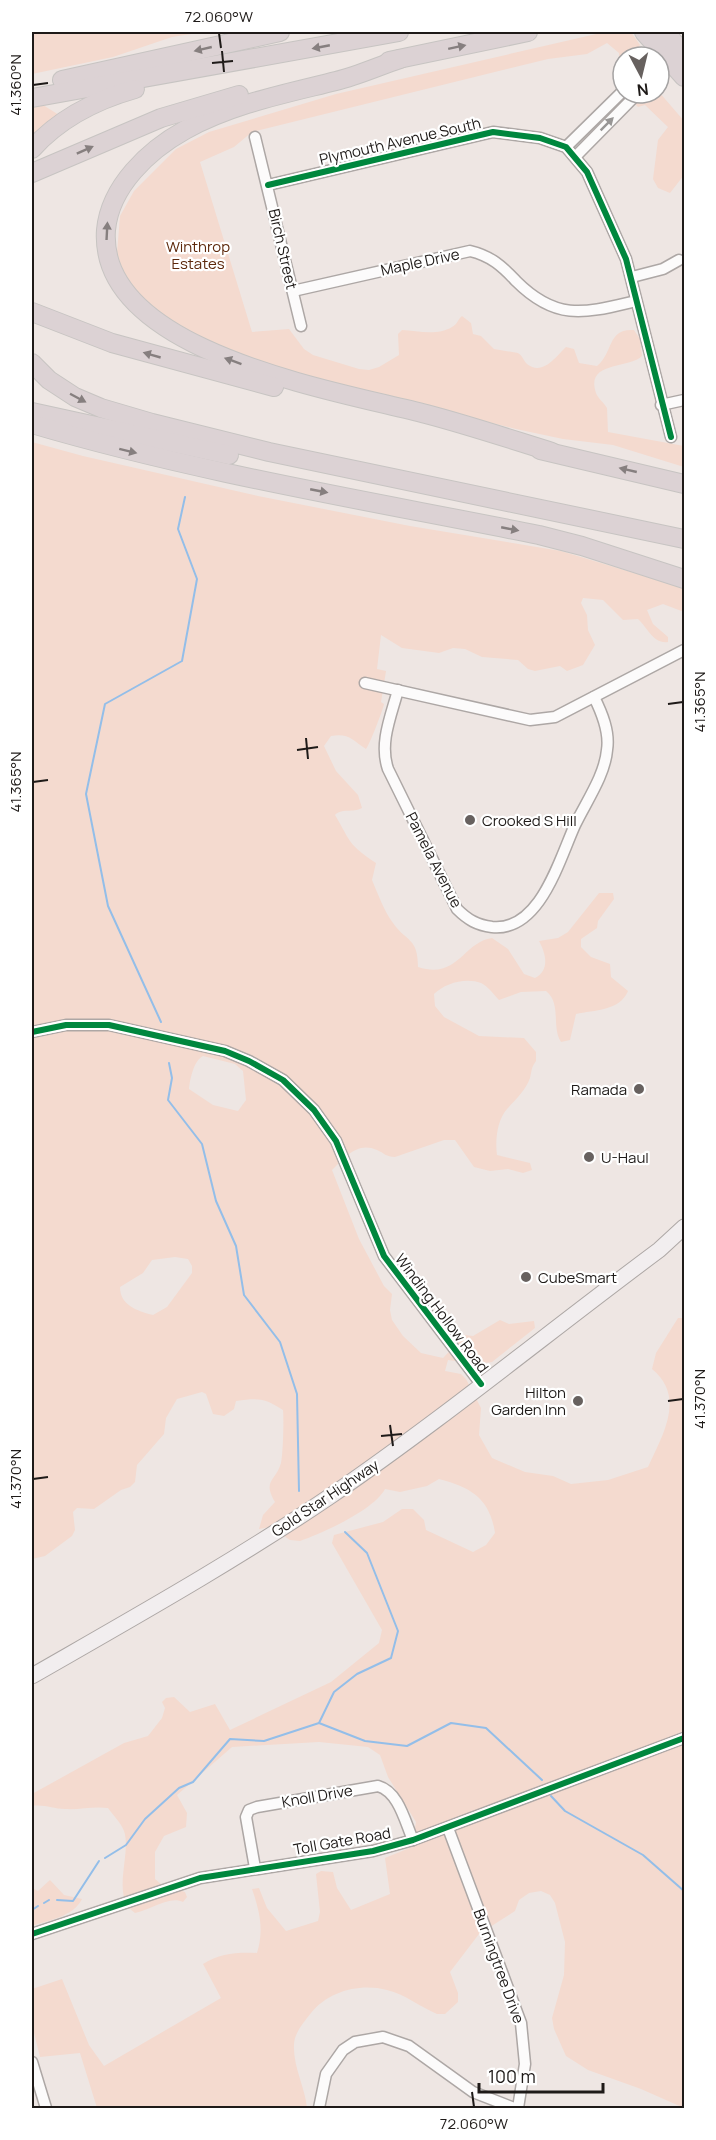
<svg xmlns="http://www.w3.org/2000/svg" width="716" height="2140" font-family="Manrope,sans-serif">
	<rect width="100%" height="100%" fill="#eee6e3"/>
	<g fill="#f4dacf" fill-rule="evenodd">
		<path d="M32 32H204L172 37 113 57 32 74Z"/>
		<path d="M605 32H631L640 45 632 57H623V73L620 72 619 53 607 43 587 54 548 59 252 132 234 147 200 162 252 332 289 329 304 349 313 355 359 369 369 370 379 367 399 355 398 334 402 330C418 331 437 336 452 327 458 324 457 320 462 316L471 323 473 334 481 336 494 349 518 353C523 356 523 360 527 364 543 377 557 355 566 347L574 349 579 363 597 366C614 352 607 328 634 330L640 339 642 356C629 369 585 361 596 393 597 397 604 403 607 408L608 432 684 446V467L613 445 563 439 516 429 301 375 200 341 152 310 123 278 117 253 120 216 134 191 176 149 209 132 336 94Z"/>
		<path d="M659 92 684 121V175L670 193 658 188 653 179 658 140 668 127 645 105 638 107 634 103 646 93Z"/>
		<path d="M43 105 59 115 32 141V108Z"/>
		<path d="M32 442 83 456 258 496 410 526 561 551 684 588V612L663 604 647 610 653 624 668 637V642C653 644 648 628 638 619L623 620 603 600 583 598 581 603 587 615 588 630 595 645 583 665 567 671 560 666 535 671 528 669 518 660 482 657 465 649 453 648 439 653 402 648 381 635 377 669 386 671 381 702 384 704C383 710 369 746 366 749 352 740 349 733 331 736L324 746 336 771 358 795 362 808C353 813 341 808 335 815 352 844 348 844 376 863L372 880C378 894 384 911 393 923 406 942 418 937 418 967 458 980 463 942 492 938L508 949 524 974 535 978C550 970 546 954 539 941L558 938 568 932 599 893H613L614 899 598 921 597 928 581 939V947L591 957 610 964 611 977 628 991C620 1011 594 1010 576 1014L570 1040 561 1042C551 1026 562 1004 546 991L521 992 499 1000C494 995 488 986 481 983 466 977 445 983 434 994L435 1006 444 1017 479 1036 524 1038 536 1052V1061C531 1068 532 1070 530 1078 526 1090 515 1100 507 1109 497 1120 495 1141 497 1155L530 1163 532 1170 523 1173 508 1169 490 1171 474 1167 455 1140H444L395 1157C386 1157 384 1153 377 1150 357 1141 345 1158 332 1170L359 1239 384 1286 392 1294 390 1310 392 1320 403 1336 421 1353 443 1358 465 1335 473 1336 500 1320 509 1324 534 1321 535 1328 492 1362 476 1364 448 1360 445 1371 461 1374 466 1379 481 1408 479 1435 492 1458 525 1472 553 1476 571 1484 608 1480 648 1467C663 1434 686 1397 652 1369L656 1353 678 1318H684V2108L641 2089 588 2070 566 2056 554 2029 552 2018 564 1975 565 1942 555 1903 550 1895 541 1891 529 1893 519 1900 515 1911 479 1934 450 1972 458 1993V2002L445 2014H437C420 2007 405 1994 387 1990 360 1983 329 1991 311 2013 304 2022 294 2033 294 2045 293 2067 305 2087 307 2108H97L80 2053 40 2057 32 2025V1989L62 1979 89 2045 104 2066 221 1998 203 1964C220 1953 238 1952 257 1953 264 1930 260 1912 252 1889L259 1888 267 1908 286 1931 318 1921 320 1912 316 1874 321 1871 333 1872 337 1888 351 1910 390 1894 385 1858 412 1847 416 1822 388 1777 380 1755 368 1747 319 1742 232 1747 177 1795 187 1813 186 1827 164 1836 155 1852V1879L162 1885 185 1892 187 1897 183 1902C170 1895 150 1910 135 1913 110 1897 132 1854 124 1831 121 1823 113 1815 108 1808 93 1806 80 1810 65 1809 53 1809 44 1804 32 1806V1794L124 1743 148 1736 162 1718 165 1708 162 1702 166 1698 174 1697 190 1712 215 1704 230 1730 331 1682 379 1643 382 1630 332 1543 334 1535 383 1522 402 1509H413L424 1520 426 1530 473 1552 486 1545 495 1533C490 1499 471 1487 439 1479L427 1486 400 1492 385 1489C374 1510 323 1533 300 1541L290 1540 270 1527 259 1529 263 1515 275 1502C262 1480 276 1481 281 1463 283 1455 284 1420 283 1410 264 1398 259 1398 236 1401L234 1409 224 1416 213 1414 206 1394 202 1392 177 1399 166 1418 164 1434 137 1465 135 1482 130 1487 121 1490 94 1509 77 1508 73 1512 75 1530 72 1536 45 1556 32 1559 34 1463 32 1459ZM203 1056 235 1064 243 1071 246 1100 238 1111 213 1105 189 1089C190 1079 194 1060 203 1056ZM175 1257 188 1259 192 1266V1273L167 1307 153 1315C137 1311 120 1305 120 1287L143 1273 152 1260Z"/>
		<path d="M50 1880 64 1895 82 1899C73 1917 49 1920 32 1926V1888L38 1891Z"/>
	</g>
	<g fill="none" stroke-linecap="round" stroke-linejoin="round">
		<g stroke="#93bee9" stroke-width="2">
			<path d="M161 1022 108 906 86 794 105 704 182 661 197 579 178 529 185 497"/>
			<path d="M169 1063 172 1078 168 1100 202 1144 216 1201 236 1246 244 1295 280 1342 297 1394 299 1491"/>
			<path d="M319 1723 334 1692 357 1674 391 1658 398 1631 367 1553 345 1532"/>
			<path d="M551 1796 565 1811 643 1855 684 1891"/>
			<path d="M105 1858 126 1845 145 1819 179 1788 193 1782 230 1739 264 1741 319 1723 365 1741 407 1746 451 1723 486 1728 542 1780"/>
			<path d="M57 1900 73 1901 99 1861"/>
			<path d="M44 1903 49 1900"/>
			<path d="M32 1910 38 1906"/>
		</g>
		<defs>
			<g id="street">
				<path d="M659 72 665 66 669 56"/>
				<path d="M255 137 301 326"/>
				<path d="M566 147 623 91"/>
				<path d="M576 156 638 93"/>
				<path d="M268 185 493 132 540 138 566 147 587 172 626 259 671 437"/>
				<path d="M632 277 663 269 679 260"/>
				<path d="M293 291 470 251C491 256 502 266 516 281 557 322 585 313 636 301"/>
				<path d="M661 405 684 400"/>
				<path d="M365 683 530 720 555 717 684 650"/>
				<path d="M398 690C391 716 379 743 388 769L457 909C468 920 477 925 492 927 540 932 559 860 575 825 586 802 605 775 607 750 610 732 602 713 594 697"/>
				<path d="M32 1032 66 1025H109L225 1051 249 1061 283 1080 314 1110 336 1141 384 1256 481 1384"/>
				<path d="M448 1828 521 2023 525 2064 518 2108"/>
				<path d="M255 1868 246 1817 249 1810 257 1807 378 1786C399 1792 405 1822 413 1840"/>
				<path d="M32 1934 200 1878 373 1851 413 1840 684 1738"/>
				<path d="M32 2062 46 2108"/>
				<path d="M319 2108 326 2074 343 2050 355 2042 383 2037 409 2046 473 2092 514 2108"/>
			</g>
			<path id="secondary" d="M32 1676C133 1618 235 1561 332 1495 444 1418 550 1331 659 1250L684 1227"/>
			<g id="highway">
				<path d="M644 32 684 77"/>
				<path d="M665 32 684 54"/>
				<path d="M400 59C379 66 357 76 336 81 284 94 232 104 185 130 149 150 110 186 106 230 97 353 339 391 426 414 468 425 510 439 552 452"/>
				<path d="M389 61 528 32"/>
				<path d="M62 80 280 32"/>
				<path d="M32 98 399 32"/>
				<path d="M32 149C59 119 96 100 135 89"/>
				<path d="M32 173 161 118 239 95"/>
				<path d="M32 312 112 343 274 387"/>
				<path d="M32 363 49 380 75 397 101 408 152 423 269 452 684 539"/>
				<path d="M32 412 229 455"/>
				<path d="M32 424C198 473 370 501 539 535L582 546 684 579"/>
				<path d="M540 450 684 484"/>
			</g>
		</defs>
		<use href="#street" stroke="#ada7a5" stroke-width="13"/>
		<use href="#secondary" stroke="#ada7a5" stroke-width="17"/>
		<use href="#highway" stroke="#c7c4c2" stroke-width="20"/>
		<use href="#street" stroke="#fcfbfb" stroke-width="10"/>
		<use href="#secondary" stroke="#f2eeef" stroke-width="15"/>
		<use href="#highway" stroke="#dcd2d4" stroke-width="18"/>
		<defs>
			<g id="cycleway">
				<path d="M268 185 493 132 540 138 566 147 587 172 626 259 671 437"/>
				<path d="M32 1032 66 1025H109L225 1051 249 1061 283 1080 314 1110 336 1141 384 1256 481 1384"/>
				<path d="M32 1934 200 1878 373 1851 413 1840 684 1738"/>
			</g>
		</defs>
		<use href="#cycleway" stroke="#fff" stroke-width="10"/>
		<use href="#cycleway" stroke="#00873e" stroke-width="6"/>
	</g>
	<defs><path id="oneway-solid" d="M-6-.8H1V-3.2L6.5 0L1 3.2V.8H-6Z" transform="scale(1.5)"/></defs>
	<g fill="#867f7f">
		<use href="#oneway-solid" transform="translate(321 47) rotate(169)"/>
		<use href="#oneway-solid" transform="translate(457 47) rotate(-12)"/>
		<use href="#oneway-solid" transform="translate(203 49) rotate(167)"/>
		<use href="#oneway-solid" transform="translate(85 150) rotate(-24)"/>
		<use href="#oneway-solid" transform="translate(107 231) rotate(-87)"/>
		<use href="#oneway-solid" transform="translate(152 355) rotate(-164)"/>
		<use href="#oneway-solid" transform="translate(233 361) rotate(-160)"/>
		<use href="#oneway-solid" transform="translate(78 398) rotate(28)"/>
		<use href="#oneway-solid" transform="translate(128 451) rotate(14)"/>
		<use href="#oneway-solid" transform="translate(628 470) rotate(-167)"/>
		<use href="#oneway-solid" transform="translate(319 491) rotate(11)"/>
		<use href="#oneway-solid" transform="translate(510 529) rotate(11)"/>
	</g>
	<use fill="#989695" href="#oneway-solid" transform="translate(607 124) rotate(-45)"/>
	<path fill="none" stroke="#1e1a18" stroke-width="2" d="M219 33 221 48M222 51 224 72M212 63 233 61M33 85 48 83M668 704 683 702M306 738 308 759M297 750 318 747M33 782 48 780M668 1401 683 1399M390 1425 393 1446M381 1436 402 1434M33 1479 48 1477M472 2092 474 2107"/>
	<g fill="#67615f" stroke="#fff" stroke-width="2">
		<circle cx="470" cy="820" r="6"/>
		<circle cx="639" cy="1089" r="6"/>
		<circle cx="589" cy="1157" r="6"/>
		<circle cx="526" cy="1277" r="6"/>
		<circle cx="578" cy="1401" r="6"/>
	</g>
	<g text-anchor="middle" dominant-baseline="central" stroke-width="4.5" stroke-linejoin="round" paint-order="stroke">
		<g font-size="15" fill="#1e1a18" stroke="#fff">
			<text transform="translate(400 141) rotate(-13)">Plymouth Avenue South</text>
			<text transform="translate(283 249) rotate(77)">Birch Street</text>
			<text transform="translate(420 262) rotate(-12)">Maple Drive</text>
			<text transform="translate(434 860) rotate(63)">Pamela Avenue</text>
			<text transform="translate(442 1313) rotate(53)">Winding Hollow Road</text>
			<text transform="translate(325 1498) rotate(-34)">Gold Star Highway</text>
			<text transform="translate(317 1796) rotate(-10)">Knoll Drive</text>
			<text transform="translate(342 1841) rotate(-10)">Toll Gate Road</text>
			<text transform="translate(499 1966) rotate(70)">Burningtree Drive</text>
		</g>
		<g font-size="15" fill="#5d280b" stroke="#fff">
			<text x="198" y="246">Winthrop<tspan x="198" dy="17">Estates</tspan></text>
		</g>
		<g font-size="15" fill="#1e1a18" stroke="#fff" text-anchor="start">
			<text x="482" y="820">Crooked S Hill</text>
			<text x="627" y="1089" text-anchor="end">Ramada</text>
			<text x="601" y="1157">U-Haul</text>
			<text x="538" y="1277">CubeSmart</text>
			<text x="566" y="1392" text-anchor="end">Hilton<tspan x="566" dy="17">Garden Inn</tspan></text>
		</g>
	</g>
	<rect width="716" height="2140" fill="none" stroke="#ffffff" stroke-width="66"/>
	<g transform="translate(641 75) rotate(173)"><circle r="28" fill="#ffffff" stroke="#a5a3a3" stroke-width="1.5"/>
	<path d="M0-4.5L10 22L0 15L-10 22Z" fill="#67615f"/>
	<text y="-9" font-size="16" font-weight="bold" text-anchor="middle" fill="#1e1a18">N</text>
	</g>
	<path d="M479 2083v9h124v-9" fill="none" stroke="#1e1a18" stroke-width="3"/>
	<text x="488" y="2083" font-size="18" fill="#1e1a18" stroke="#ffffff" stroke-width="4.5" paint-order="stroke">100 m</text>
	<rect x="33" y="33" width="650" height="2074" fill="none" stroke="#1e1a18" stroke-width="2"/>
	<g font-size="15" text-anchor="middle" fill="#1e1a18">
		<text x="219" y="22">72.060°W</text>
		<text transform="translate(16 85) rotate(-90)" y="5">41.360°N</text>
		<text transform="translate(700 702) rotate(-90)" y="5">41.365°N</text>
		<text transform="translate(16 782) rotate(-90)" y="5">41.365°N</text>
		<text transform="translate(700 1399) rotate(-90)" y="5">41.370°N</text>
		<text transform="translate(16 1479) rotate(-90)" y="5">41.370°N</text>
		<text x="474" y="2129">72.060°W</text>
	</g>
</svg>
